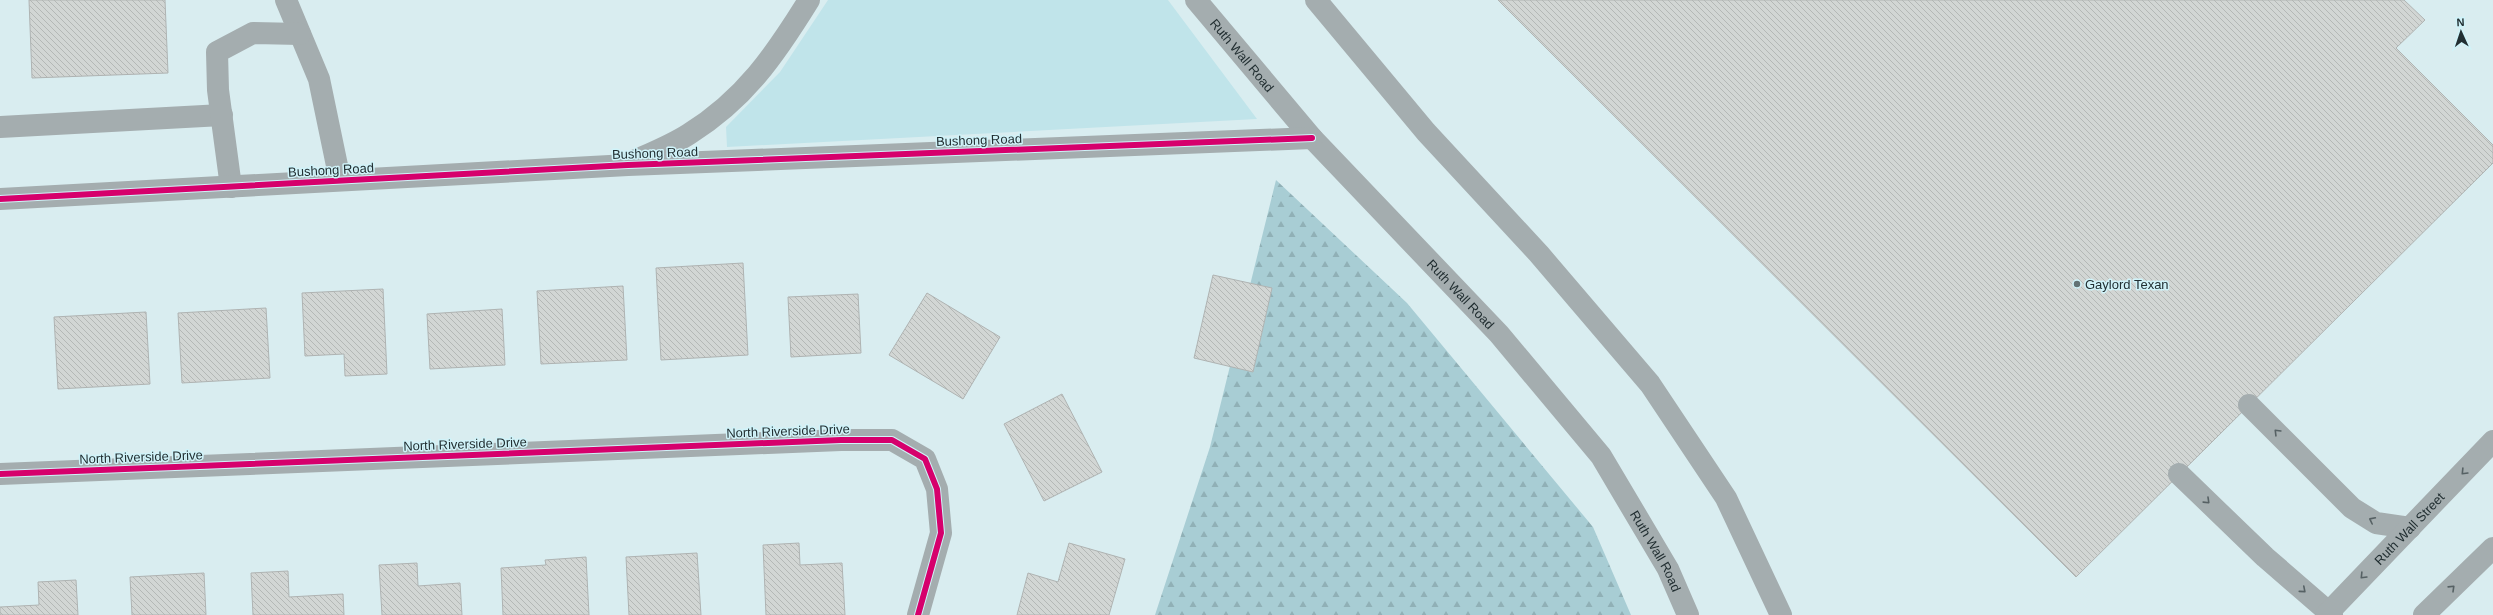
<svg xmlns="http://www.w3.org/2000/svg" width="2493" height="615" font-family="Arial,sans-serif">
	<defs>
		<pattern id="forest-firs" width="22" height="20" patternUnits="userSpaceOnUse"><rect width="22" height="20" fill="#a8cdd4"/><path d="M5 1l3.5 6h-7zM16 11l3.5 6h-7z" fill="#90b0b6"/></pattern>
		<pattern id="building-back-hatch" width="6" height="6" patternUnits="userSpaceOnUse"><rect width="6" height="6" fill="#d2d6d4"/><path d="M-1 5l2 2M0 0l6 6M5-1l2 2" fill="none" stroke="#b4b8b6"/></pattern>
	</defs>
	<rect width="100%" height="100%" fill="#d9edf0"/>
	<path fill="#c0e4ea" d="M828 0H1168L1257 119 727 147 726 127 780 72Z"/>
	<path fill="url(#forest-firs)" d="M1276 180 1407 303 1593 527 1631 615H1155L1210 447Z"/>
	<g fill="url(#building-back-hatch)" stroke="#afb3b2">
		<path d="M29 0H165L168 73 32 78Z"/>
		<path d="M1498 0H2404L2425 20 2396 48 2493 145V163L2076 577Z"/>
		<path d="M743 263 748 355 661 360 656 268Z"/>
		<path d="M1213 275 1272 288 1253 372 1194 358Z"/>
		<path d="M623 286 627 360 541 364 537 291Z"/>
		<path d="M383 289 387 374 345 376 344 354 305 356 302 293Z"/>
		<path d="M927 293 1000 337 963 399 889 355Z"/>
		<path d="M858 294 861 353 791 357 788 297Z"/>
		<path d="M266 308 270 378 182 383 178 313Z"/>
		<path d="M502 309 505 365 430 369 427 314Z"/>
		<path d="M146 312 150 384 58 389 54 317Z"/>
		<path d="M1062 394 1102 472 1044 501 1004 424Z"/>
		<path d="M799 543 800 565 842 563 845 615H766L763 545Z"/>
		<path d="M1069 543 1125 559 1109 615H1017L1028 573 1058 582Z"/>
		<path d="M697 553 701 615H629L626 557Z"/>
		<path d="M586 557 589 615H503L501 568 546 565 545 560Z"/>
		<path d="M417 563 418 586 460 583 462 615H382L379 565Z"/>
		<path d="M288 571 289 597 343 594 344 615H253L251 573Z"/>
		<path d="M204 573 206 615H132L130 577Z"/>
		<path d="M76 580 78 615H0V607L39 605 38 582Z"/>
	</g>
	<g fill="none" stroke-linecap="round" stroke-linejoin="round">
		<g stroke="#a4adaf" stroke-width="22">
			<path d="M286 0 319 79 340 180"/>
			<path id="s1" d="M1196 0 1312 138 1499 334 1601 456 1668 569 1688 615"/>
			<path d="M1316 0 1426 132 1539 254 1650 384 1726 498 1781 615"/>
			<path d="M0 127 222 115"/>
			<path d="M634 161C652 153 672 145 689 134 745 99 775 55 809 0"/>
			<path d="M231 187 218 90 217 52 253 33 300 34"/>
			<path d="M0 199 628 165 1312 138"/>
			<path d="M2249 405 2352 508 2376 523 2410 528"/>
			<path d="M0 474 841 440H892L925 459 937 489 941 533 918 615"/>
			<path d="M2179 474 2265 557 2332 615"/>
			<path id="s2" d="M2326 615 2493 441"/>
			<path d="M2424 615 2493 548"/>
		</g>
		<defs>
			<g id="cycleway">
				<path d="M0 199 628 165 1312 138"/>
				<path d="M0 474 841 440H892L925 459 937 489 941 533 918 615"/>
			</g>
		</defs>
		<use href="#cycleway" stroke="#d0f3f9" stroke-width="8"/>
		<use href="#cycleway" stroke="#d6006c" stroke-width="6"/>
	</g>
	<defs><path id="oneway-chevron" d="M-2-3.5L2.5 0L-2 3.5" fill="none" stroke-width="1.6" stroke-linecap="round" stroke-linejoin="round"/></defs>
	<g stroke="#566164">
		<use href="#oneway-chevron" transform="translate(2277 432) rotate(-135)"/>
		<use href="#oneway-chevron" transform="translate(2464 472) rotate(134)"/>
		<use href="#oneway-chevron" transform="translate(2207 501) rotate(44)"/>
		<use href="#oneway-chevron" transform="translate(2372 520) rotate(-153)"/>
		<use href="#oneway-chevron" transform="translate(2363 576) rotate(134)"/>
		<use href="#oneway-chevron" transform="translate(2452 588) rotate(-44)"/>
		<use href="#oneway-chevron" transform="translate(2303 590) rotate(41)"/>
	</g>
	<circle fill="#627274" stroke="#d0f3f9" stroke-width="1.5" cx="2077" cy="284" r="4"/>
	<g text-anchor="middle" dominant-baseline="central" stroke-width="3" stroke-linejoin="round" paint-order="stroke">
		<g font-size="13" fill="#222f32" stroke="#d0f3f9">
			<text stroke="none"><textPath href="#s1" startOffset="72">Ruth Wall Road</textPath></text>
			<text transform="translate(979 140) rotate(-2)">Bushong Road</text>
			<text transform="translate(655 153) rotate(-2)">Bushong Road</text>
			<text transform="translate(331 170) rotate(-3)">Bushong Road</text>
			<text stroke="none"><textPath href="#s1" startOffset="396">Ruth Wall Road</textPath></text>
			<text transform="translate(788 431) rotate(-2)">North Riverside Drive</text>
			<text transform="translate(465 444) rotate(-2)">North Riverside Drive</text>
			<text transform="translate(141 457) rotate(-2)">North Riverside Drive</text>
			<text stroke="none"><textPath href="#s2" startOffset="120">Ruth Wall Street</textPath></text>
			<text stroke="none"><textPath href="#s1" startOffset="720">Ruth Wall Road</textPath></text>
		</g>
		<g font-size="13" fill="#222f32" stroke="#d0f3f9" text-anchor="start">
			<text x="2085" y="284">Gaylord Texan</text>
		</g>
	</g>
	<g transform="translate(2461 32) rotate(357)" stroke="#d0f3f9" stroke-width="3" paint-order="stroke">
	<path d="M0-3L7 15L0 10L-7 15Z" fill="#222f32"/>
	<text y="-6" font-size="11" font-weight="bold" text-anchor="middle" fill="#222f32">N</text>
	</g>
</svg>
